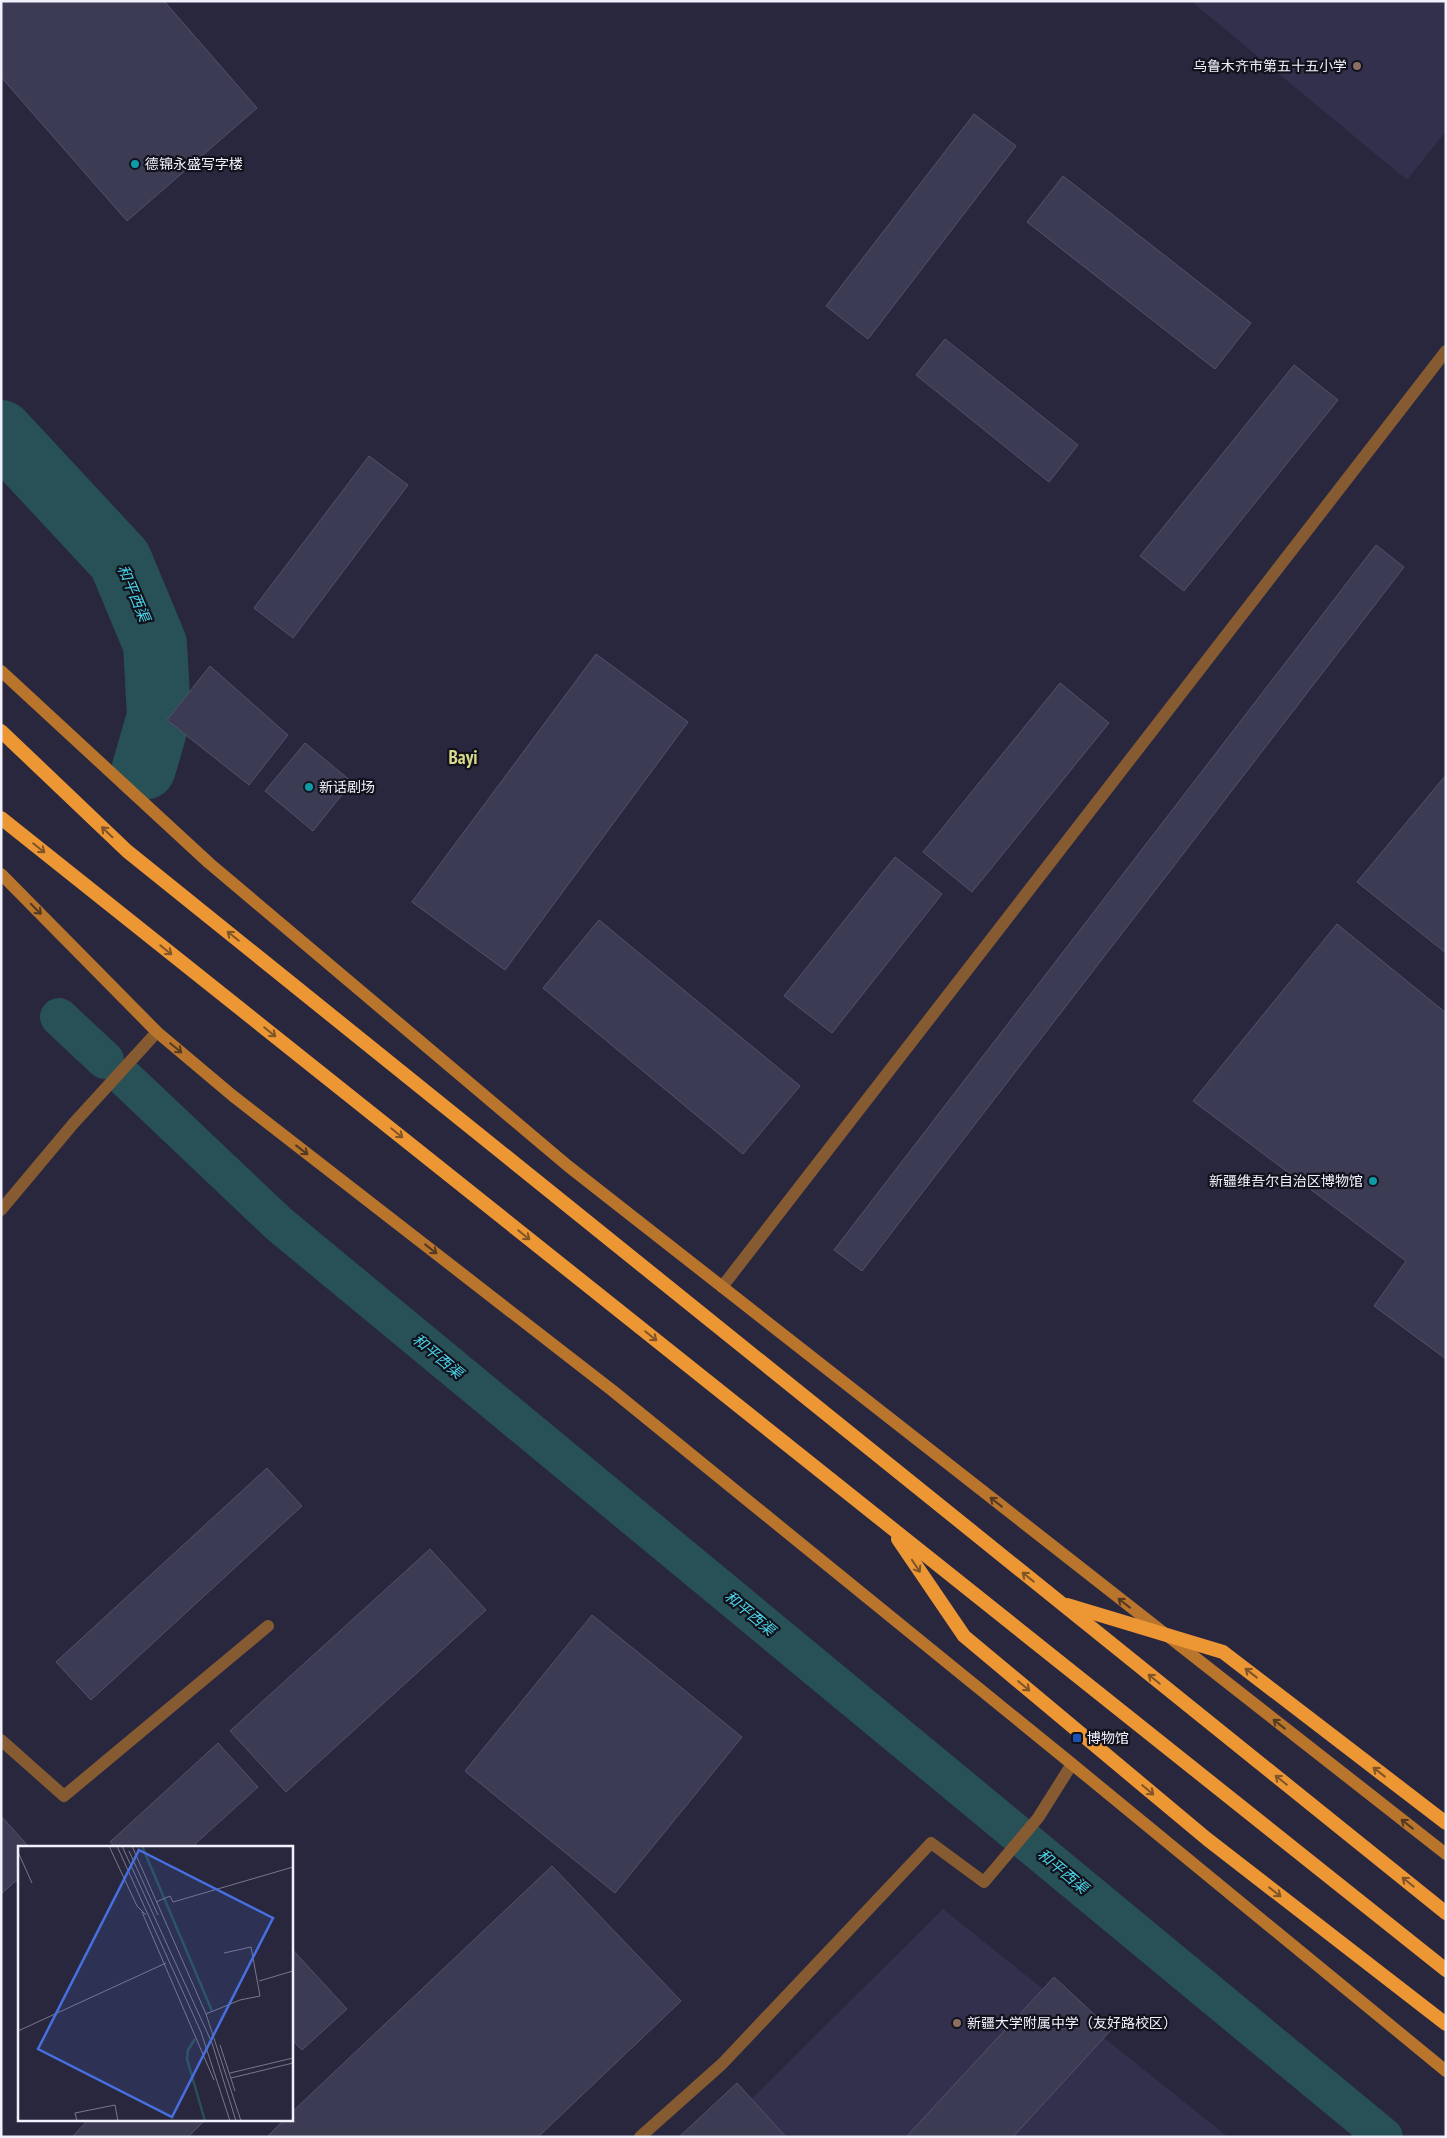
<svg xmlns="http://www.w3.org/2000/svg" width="1447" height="2138" font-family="'PT Sans Narrow','Noto Sans SC',sans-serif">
	<rect width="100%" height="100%" fill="#28273e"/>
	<g fill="#32304d">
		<path d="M1191 1H1446V131L1407 180Z"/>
		<path d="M943 1909 1228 2137H713Z"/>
	</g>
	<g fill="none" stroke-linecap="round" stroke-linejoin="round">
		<g stroke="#275057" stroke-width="38">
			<path d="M59 1017 105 1060"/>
			<path d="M126 1079 279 1224 1384 2137"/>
		</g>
		<path stroke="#275057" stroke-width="64" d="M1 432 120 560 155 644 159 716 144 768"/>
	</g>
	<g fill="#3c3b54" stroke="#53526c">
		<path d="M1 1H164L257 108 127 221 1 77Z"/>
		<path d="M974 114 1016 146 868 339 826 306Z"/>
		<path d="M1063 176 1251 323 1215 369 1027 222Z"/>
		<path d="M945 339 1078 445 1049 482 916 375Z"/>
		<path d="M1294 365 1338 400 1184 591 1140 556Z"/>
		<path d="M369 456 408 485 293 638 254 608Z"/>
		<path d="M1376 545 1404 567 862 1271 834 1250Z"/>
		<path d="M596 654 688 722 505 970 412 902Z"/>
		<path d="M210 666 288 735 249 785 167 720Z"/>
		<path d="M1060 683 1109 723 972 892 923 852Z"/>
		<path d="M305 743 352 782 313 831 265 791Z"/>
		<path d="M1446 775V953L1357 882Z"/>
		<path d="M895 857 942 894 832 1033 784 996Z"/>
		<path d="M599 920 800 1086 743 1154 543 988Z"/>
		<path d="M1337 924 1446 1013V1359L1374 1306 1406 1261 1193 1101Z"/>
		<path d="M267 1468 302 1506 91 1700 56 1662Z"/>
		<path d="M430 1549 486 1610 286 1792 230 1731Z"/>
		<path d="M592 1615 742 1737 615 1893 465 1771Z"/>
		<path d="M218 1743 258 1787 195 1844 197 1847H115L110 1842Z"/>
		<path d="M1 1816 29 1847H19V1878L1 1894Z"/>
		<path d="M552 1866 681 2001 538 2137H267L285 2119H291V2113Z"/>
		<path d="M291 1948 347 2009 302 2050 291 2039Z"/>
		<path d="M1054 1977 1111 2030 1013 2137H906Z"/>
		<path d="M737 2083 786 2137H679Z"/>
		<path d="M89 2119H206L188 2137H72Z"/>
	</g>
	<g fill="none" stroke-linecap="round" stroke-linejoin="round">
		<g stroke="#865b31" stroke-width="12">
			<path d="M1 1210 73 1124 157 1032"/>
			<path d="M1 1740 64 1796 268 1626"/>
			<path d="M640 2137 722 2064 931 1843 984 1882 1038 1818 1072 1764"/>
		</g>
		<path stroke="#865b31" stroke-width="12" d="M722 1287 1446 351"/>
		<g stroke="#b9752c" stroke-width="12">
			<path d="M1 671 209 863 568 1166 1446 1854"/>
			<path d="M1 874 157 1032 233 1096 613 1391 1072 1764 1446 2071"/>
		</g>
		<g stroke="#ec9634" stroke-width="14">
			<path d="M1 731 127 851 1446 1913"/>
			<path d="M1 818 1446 1970"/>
			<path d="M898 1539 964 1636 1207 1839 1446 2024"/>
			<path d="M1067 1605 1223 1652 1446 1823"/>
		</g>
	</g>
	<defs><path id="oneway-shaft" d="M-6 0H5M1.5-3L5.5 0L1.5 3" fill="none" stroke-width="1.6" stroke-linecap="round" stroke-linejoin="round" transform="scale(1.25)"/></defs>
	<g stroke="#7f5428">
		<use href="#oneway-shaft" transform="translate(107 832) rotate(-136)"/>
		<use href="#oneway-shaft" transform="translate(39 848) rotate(39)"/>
		<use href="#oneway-shaft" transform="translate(233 936) rotate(-141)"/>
		<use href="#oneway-shaft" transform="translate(166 950) rotate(39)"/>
		<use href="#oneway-shaft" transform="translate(270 1032) rotate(39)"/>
		<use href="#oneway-shaft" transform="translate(397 1133) rotate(39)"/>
		<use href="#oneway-shaft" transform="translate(524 1235) rotate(39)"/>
		<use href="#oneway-shaft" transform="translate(651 1336) rotate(39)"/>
		<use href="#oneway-shaft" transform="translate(916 1566) rotate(56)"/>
		<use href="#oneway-shaft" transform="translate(1028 1577) rotate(-141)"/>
		<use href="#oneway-shaft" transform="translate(1251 1673) rotate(-142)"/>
		<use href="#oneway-shaft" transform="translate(1154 1679) rotate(-141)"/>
		<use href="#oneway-shaft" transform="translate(1024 1686) rotate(40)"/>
		<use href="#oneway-shaft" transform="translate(1379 1772) rotate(-142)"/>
		<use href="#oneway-shaft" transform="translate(1281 1780) rotate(-141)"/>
		<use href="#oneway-shaft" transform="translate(1148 1790) rotate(40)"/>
		<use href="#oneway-shaft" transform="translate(1408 1882) rotate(-141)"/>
		<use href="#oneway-shaft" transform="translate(1275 1892) rotate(38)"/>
	</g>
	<g stroke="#553a22">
		<use href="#oneway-shaft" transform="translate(36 909) rotate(45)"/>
		<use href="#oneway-shaft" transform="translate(176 1048) rotate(40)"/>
		<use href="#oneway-shaft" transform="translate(302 1150) rotate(38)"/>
		<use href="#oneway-shaft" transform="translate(431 1249) rotate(38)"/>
		<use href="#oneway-shaft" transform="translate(996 1502) rotate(-142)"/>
		<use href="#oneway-shaft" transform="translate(1124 1603) rotate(-142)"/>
		<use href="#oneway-shaft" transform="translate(1279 1724) rotate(-142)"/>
		<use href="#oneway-shaft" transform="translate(1407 1824) rotate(-142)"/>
	</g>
	<g fill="#8d6e63" stroke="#12121c" stroke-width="2">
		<circle cx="1357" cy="66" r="5"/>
		<circle cx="957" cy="2023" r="5"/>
	</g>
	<g fill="#0f9aa8" stroke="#12121c" stroke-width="2">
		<circle cx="135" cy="164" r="5"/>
		<circle cx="309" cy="787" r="5"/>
		<circle cx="1373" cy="1181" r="5"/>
	</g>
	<rect fill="#1a4fb4" stroke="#12121c" stroke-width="2" x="1072" y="1733" width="10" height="10" rx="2.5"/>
	<g text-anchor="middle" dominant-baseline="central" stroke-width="4.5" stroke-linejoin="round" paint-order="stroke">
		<g font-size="14" fill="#f1f1fe" stroke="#12121c" text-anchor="start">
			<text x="1347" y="66" text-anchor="end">乌鲁木齐市第五十五小学</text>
			<text x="145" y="164">德锦永盛写字楼</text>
			<text x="319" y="787">新话剧场</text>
			<text x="1363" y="1181" text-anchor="end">新疆维吾尔自治区博物馆</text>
			<text x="1087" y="1738">博物馆</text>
			<text x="967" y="2023">新疆大学附属中学（友好路校区）</text>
		</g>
		<g font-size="15" font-style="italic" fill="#49d3e7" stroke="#12121c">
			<text transform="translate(134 593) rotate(67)">和平西渠</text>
			<text transform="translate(438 1356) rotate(40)">和平西渠</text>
			<text transform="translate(750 1613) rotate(40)">和平西渠</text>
			<text transform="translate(1063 1871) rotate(40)">和平西渠</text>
		</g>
		<g font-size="19" font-weight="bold" fill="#d8d98b" stroke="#12121c">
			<text x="463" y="757">Bayi</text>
		</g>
	</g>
	<g transform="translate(18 1846)">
		<rect width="275" height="275" fill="#28273e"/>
		<path fill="none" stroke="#275057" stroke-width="2.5" d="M124 0 194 165M177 193 170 204 169 213 187 275"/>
		<path fill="none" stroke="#78788b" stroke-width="1" d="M91 0 119 60 128 69M99 0 183 186 212 275M104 0 194 197 218 275M114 0 188 168 223 275M111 5 140 69M0 6 14 37M138 56 152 50 155 56 275 21M124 66 196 234M241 135 275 125M188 168 222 154 242 150 233 101 206 107M0 185 148 117M202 199 217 245M212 227 275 212M213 232 275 217M59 275 57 267 97 259 100 275"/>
		<path fill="#476fe0" fill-opacity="0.15" stroke="#476fe0" stroke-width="2.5" d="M121 4 255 72 154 271 20 203Z"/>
		<rect width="275" height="275" fill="none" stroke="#f1f1fe" stroke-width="2.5"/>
	</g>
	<rect width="1447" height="2138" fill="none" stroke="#f1f1fe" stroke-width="5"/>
</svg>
